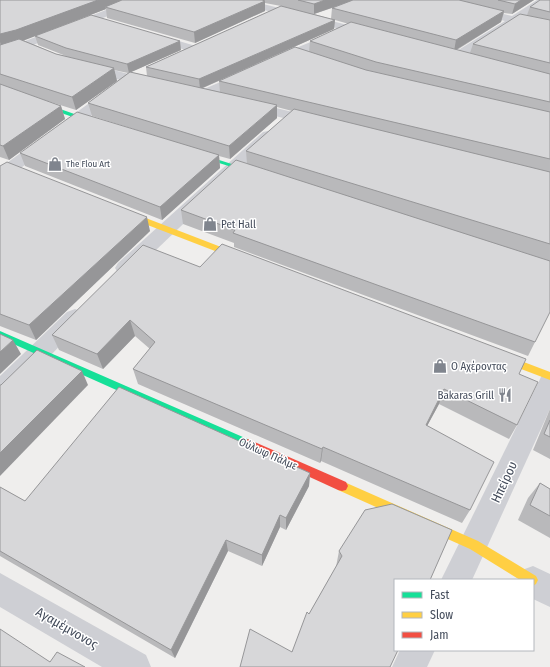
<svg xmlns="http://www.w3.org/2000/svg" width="550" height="667" font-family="'Fira Sans Condensed',sans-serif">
	<rect width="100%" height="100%" fill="#efeeed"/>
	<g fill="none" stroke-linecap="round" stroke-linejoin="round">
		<g fill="#cecfd4" fill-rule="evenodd">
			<path d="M132 0H146L144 2 28 47 0 56V48L20 43Z"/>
			<path d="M230 0H247L376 32 378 34 372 37 232 2Z"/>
			<path d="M426 0H444L512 16 537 0H549L523 18 550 25V31L516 23 460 60H452L450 57 452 54 505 21 428 2Z"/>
			<path d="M337 31 341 32 343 34 341 36 280 64 276 65 270 61 272 58Z"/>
			<path d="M152 33 199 47 201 49 195 53 148 38 146 36 148 34Z"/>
			<path d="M86 63 156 81 157 84 151 88 82 70 80 67 82 64Z"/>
			<path d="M246 71 252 75 250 78 207 98H197L195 95 197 92Z"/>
			<path d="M115 87 120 88 122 91 120 94 6 179 0 181V168L110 88Z"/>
			<path d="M247 101 322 119 324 122 322 125 317 126 242 108 240 105 242 102Z"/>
			<path d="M268 131 273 132 275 135 273 138 132 273 125 275 118 273 115 268 118 263 263 132Z"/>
			<path d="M75 309 83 312 86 317 83 322 9 398 0 401V376L67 312Z"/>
			<path d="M550 372V409L472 580H441L542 375Z"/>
			<path d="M533 566 550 574V607L533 599V580H518L522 570Z"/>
			<path d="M0 573 146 655 151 667H102L0 607Z"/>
			<path d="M400 650H435L427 667H392Z"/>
		</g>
		<g fill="#16e098" fill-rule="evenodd">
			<path d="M0 88 103 124 104 125 99 126 0 92Z"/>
			<path d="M190 152H194L263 174 260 176 258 175 190 154Z"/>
			<path d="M0 331 252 441 253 444 252 447 248 449 244 447 0 338Z"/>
		</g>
		<g fill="#ffcf43" fill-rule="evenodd">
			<path d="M119 210H125L247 257 248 259 244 262 241 261 119 214Z"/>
			<path d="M495 351 550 372V380L492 358 490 355 492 352Z"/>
			<path d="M342 481 478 541 536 576 538 580 536 584 533 586V580H520L470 549 338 490 336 486 338 482Z"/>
		</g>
		<path fill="#f24e42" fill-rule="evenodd" d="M248 439 346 482 348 486 346 490 342 491 338 490 244 447 243 444 244 441Z"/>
	</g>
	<g fill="#b9b9bb" fill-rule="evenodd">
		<path d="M0 0H534L512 14 504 13 501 22 457 50 470 53 473 44 527 15 530 7 550 0V260L535 342 528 356 234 247V243L183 224 181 210 247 164 246 151 292 111 277 107V118L230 159 219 156 220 168 162 220 25 166 20 153 172 141 92 116 88 103 128 73 114 70 117 81 76 110 41 99 61 106 65 119 9 160 0 157ZM265 3 281 6 146 67 147 76 131 72 181 50 35 36 38 45 66 56 56 54 23 40 106 9 107 18 195 43 265 11ZM332 8 331 19 314 14ZM335 20 349 24 310 41 309 52 219 81 220 92 203 88 334 29Z"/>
		<path d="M0 166 150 231 36 340 0 326Z"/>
		<path d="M200 267 519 374 517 425 509 439 439 404 427 426 470 510 462 523 321 461 320 463 138 384 133 369 150 349 135 336 103 369 59 350 52 335Z"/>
		<path d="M550 409V459L533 450Z"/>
		<path d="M310 473 309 486 286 530 280 527 262 566 228 551 175 658 0 556V487L25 501Z"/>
		<path d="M540 483 550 489V538L518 520 528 498Z"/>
		<path d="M339 551 395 650 240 667 292 652 309 614 336 567Z"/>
	</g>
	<g fill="#969698">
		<path d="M98 0H128L105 7 106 9 20 42 1 46 0 42V34Z"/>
		<path d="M325 0H354L314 14V4Z"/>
		<path d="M521 0H534L512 14 515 4Z"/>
		<path d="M265 1V11L195 43 194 32Z"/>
		<path d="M504 11 501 22 454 51 456 40Z"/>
		<path d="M335 20 334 29 200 89 199 79Z"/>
		<path d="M180 41 181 50 129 73 127 64Z"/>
		<path d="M114 68 117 81 76 110 72 97Z"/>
		<path d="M277 105V118L230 159 229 146Z"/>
		<path d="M61 106 65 119 9 160 3 146Z"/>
		<path d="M219 155 220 168 162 220 160 207Z"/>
		<path d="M147 217 150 231 36 340 29 325Z"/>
		<path d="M130 320 135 336 103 369 97 354Z"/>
		<path d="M13 340 21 354 0 374V352Z"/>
		<path d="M82 371 88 385 0 476V453Z"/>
		<path d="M444 389 439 404 420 439 426 425Z"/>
		<path d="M323 447 321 461 320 463 322 449Z"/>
		<path d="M310 473 309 486 286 530V518Z"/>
		<path d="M280 515V527L262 566V555Z"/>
		<path d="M226 540 228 551 175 658 171 650Z"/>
	</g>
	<g fill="#d7d7d9" stroke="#969698">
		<path d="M0 0H98L16 30 0 34Z"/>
		<path d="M122 0H262L265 1 194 32 105 7Z"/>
		<path d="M298 0H325L314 4Z"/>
		<path d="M353 0H459L504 11 456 40 332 8Z"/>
		<path d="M498 0H521L515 4Z"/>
		<path d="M540 0H550V12L530 7Z"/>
		<path d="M281 6 335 20 199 79 146 67Z"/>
		<path d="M520 14 550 20V63L473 44Z"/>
		<path d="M91 15 180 41 127 64 66 48 35 36Z"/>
		<path d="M351 22 550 74V102L376 62 310 41Z"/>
		<path d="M19 39 56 54 114 68 72 97 0 74V45Z"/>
		<path d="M295 47 366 70 550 112V159L219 81Z"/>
		<path d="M130 72 277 105 229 146 88 103Z"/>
		<path d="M0 84 61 106 3 146 0 145Z"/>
		<path d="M294 109 550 172V244L246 151Z"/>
		<path d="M77 112 219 155 160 207 20 153Z"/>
		<path d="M236 160 550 261V312L535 342 233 233 235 230 181 210Z"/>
		<path d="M7 162 147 217 29 325 0 314V166Z"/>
		<path d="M222 244 526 359 519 374 538 382 517 425 444 389 426 425 494 462 470 510 323 447 322 449 133 369 155 342 130 320 97 354 52 335 143 245 200 267Z"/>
		<path d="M0 334 13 340 0 352Z"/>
		<path d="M37 350 82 371 0 453V385H1Z"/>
		<path d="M119 387 310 473 286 518 280 515 262 555 226 540 171 650 0 551V487L25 501Z"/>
		<path d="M550 420V437L544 434Z"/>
		<path d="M540 483 550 489V516L530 505Z"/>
		<path d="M392 504 452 530 430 580H395V650H398L390 667H240L250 629 292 652 307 612 309 614 342 556 339 551 365 510Z"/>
		<path d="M0 629 50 662 57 652 85 667H0Z"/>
	</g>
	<defs>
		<symbol id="shop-bare" viewBox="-9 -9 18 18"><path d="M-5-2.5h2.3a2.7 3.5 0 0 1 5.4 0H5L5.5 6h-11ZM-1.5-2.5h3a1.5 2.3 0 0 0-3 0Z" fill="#80858e" stroke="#fff" stroke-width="2.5" paint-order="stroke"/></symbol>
		<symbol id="restaurant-bare" viewBox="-9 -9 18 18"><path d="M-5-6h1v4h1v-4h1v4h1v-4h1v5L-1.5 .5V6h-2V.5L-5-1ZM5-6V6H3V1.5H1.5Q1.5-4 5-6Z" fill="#80858e" stroke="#fff" stroke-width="2.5" paint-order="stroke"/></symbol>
	</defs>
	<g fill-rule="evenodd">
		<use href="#shop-bare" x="45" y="154" width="20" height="20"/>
		<use href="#shop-bare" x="200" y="214" width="20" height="20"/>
		<use href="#shop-bare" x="430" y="356" width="20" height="20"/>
		<use href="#restaurant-bare" x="495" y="385" width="20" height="20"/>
	</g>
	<g text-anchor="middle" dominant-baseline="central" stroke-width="3" stroke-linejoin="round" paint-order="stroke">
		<g font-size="9" fill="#444c5b" stroke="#fff" text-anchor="start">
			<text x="66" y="164">The Flou Art</text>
		</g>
		<g font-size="11" fill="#444c5b" stroke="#fff" text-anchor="start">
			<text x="221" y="224">Pet Hall</text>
			<text x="451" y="366">Ο Αχέροντας</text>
			<text x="494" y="395" text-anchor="end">Bakaras Grill</text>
		</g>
		<g font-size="11" fill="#444c5b" stroke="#fff">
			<text transform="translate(268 454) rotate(24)">Ούλωφ Πάλμε</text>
		</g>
		<g font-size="13" fill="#444c5b" stroke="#fff">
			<text transform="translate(504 482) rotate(-65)">Ηπείρου</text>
			<text transform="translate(67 628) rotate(30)">Αγαμέμνονος</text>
		</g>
	</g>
	<rect x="394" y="579" width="140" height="72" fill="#ffffff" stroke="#b4b7bd"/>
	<rect x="402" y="592" width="20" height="6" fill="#16e098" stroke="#b4b7bd"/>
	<text x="430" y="599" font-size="12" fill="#444c5b">Fast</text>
	<rect x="402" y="612" width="20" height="6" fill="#ffcf43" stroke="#b4b7bd"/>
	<text x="430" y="619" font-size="12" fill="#444c5b">Slow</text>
	<rect x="402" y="632" width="20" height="6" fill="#f24e42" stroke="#b4b7bd"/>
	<text x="430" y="639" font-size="12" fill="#444c5b">Jam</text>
</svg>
